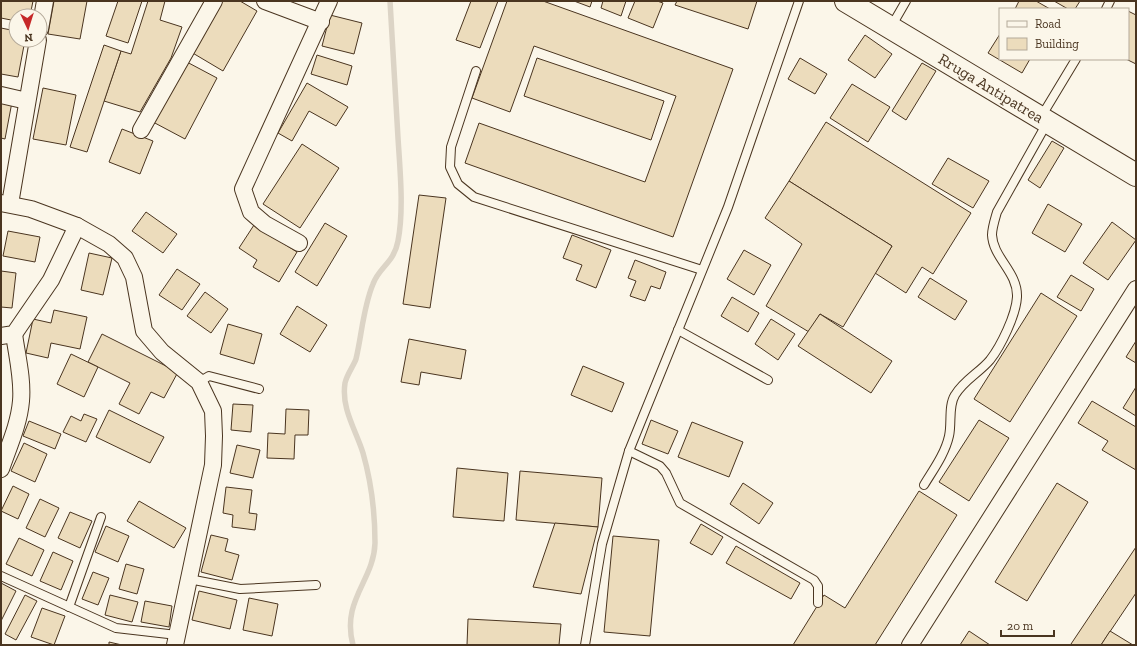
<svg xmlns="http://www.w3.org/2000/svg" width="1137" height="646" font-family="'Zilla Slab',serif">
	<rect width="100%" height="100%" fill="#fbf6e9"/>
	<g fill="none" stroke-linecap="round" stroke-linejoin="round">
		<path stroke="#dcd4c6" stroke-width="5.5" d="M353 645C341 600 374 581 375 543 375 514 371 481 363 453 356 430 341 409 345 383 347 374 353 367 356 359 362 334 363 308 373 284 379 267 394 263 398 241 404 210 400 170 398 138 395 92 393 47 390 1"/>
	</g>
	<g fill="#ecdcbc" stroke="#4a3520">
		<path d="M1 1H33L30 16H16V21L1 18Z"/>
		<path d="M54 1H87L80 39 48 34Z"/>
		<path d="M118 1H142L128 43 106 36Z"/>
		<path d="M148 1H165L160 20 182 27 171 58 140 112 104 101 121 51 131 54Z"/>
		<path d="M220 1H240L257 11 223 71 191 52Z"/>
		<path d="M471 1H498L480 48 456 40Z"/>
		<path d="M507 1H543L733 69 673 237 465 163 479 123 645 182 676 96 534 46 510 112 472 98Z"/>
		<path d="M574 1H592L590 7Z"/>
		<path d="M603 1H626L621 16 601 8Z"/>
		<path d="M635 1H657L663 3 653 28 628 18Z"/>
		<path d="M677 1H757L748 29 675 5Z"/>
		<path d="M1019 1H1036L1050 9H1015Z"/>
		<path d="M1054 1H1080L1075 9H1068Z"/>
		<path d="M1128 11 1136 15V64L1126 59H1128Z"/>
		<path d="M330 15 362 23 354 54 322 46Z"/>
		<path d="M1 28 16 31V40H25L18 77 1 74Z"/>
		<path d="M1000 34V59H1030L1022 73 988 53Z"/>
		<path d="M865 35 892 54 875 78 848 60Z"/>
		<path d="M104 45 121 51 87 152 70 147Z"/>
		<path d="M317 55 352 66 347 85 311 74Z"/>
		<path d="M537 58 664 101 651 140 524 96Z"/>
		<path d="M800 58 827 74 815 94 788 79Z"/>
		<path d="M185 61 217 78 185 139 153 122Z"/>
		<path d="M922 63 936 71 906 120 892 111Z"/>
		<path d="M307 83 348 107 336 126 309 111 292 141 278 133Z"/>
		<path d="M852 84 890 107 868 142 830 118Z"/>
		<path d="M43 88 76 95 66 145 33 139Z"/>
		<path d="M1 100 12 102 5 139 1 138Z"/>
		<path d="M826 122 971 213 933 274 922 267 906 293 875 273 892 246 789 181Z"/>
		<path d="M122 129 153 141 140 174 109 162Z"/>
		<path d="M1052 141 1064 148 1040 188 1028 180Z"/>
		<path d="M302 144 339 168 300 228 263 204Z"/>
		<path d="M948 158 989 181 973 208 932 184Z"/>
		<path d="M789 181 892 246 843 327 820 314 809 332 766 306 802 244 765 218Z"/>
		<path d="M419 195 446 198 430 308 403 304Z"/>
		<path d="M1048 204 1082 224 1065 252 1032 233Z"/>
		<path d="M146 212 177 234 163 253 132 231Z"/>
		<path d="M1112 222 1136 240 1108 280 1083 263Z"/>
		<path d="M325 223 347 236 317 286 295 272Z"/>
		<path d="M254 225 297 252 279 282 253 267 257 260 239 248Z"/>
		<path d="M8 231 40 237 35 262 3 256Z"/>
		<path d="M572 235 611 250 596 288 576 280 582 265 563 258Z"/>
		<path d="M744 250 771 265 754 295 727 279Z"/>
		<path d="M89 253 112 258 103 295 81 290Z"/>
		<path d="M635 260 666 272 660 289 651 286 645 301 630 296 636 281 628 278Z"/>
		<path d="M177 269 200 284 182 310 159 295Z"/>
		<path d="M1 271 16 273 12 308 1 307Z"/>
		<path d="M1071 275 1094 289 1081 311 1057 297Z"/>
		<path d="M930 278 967 301 955 320 918 297Z"/>
		<path d="M205 292 228 309 211 333 187 316Z"/>
		<path d="M1041 293 1077 316 1010 422 974 399Z"/>
		<path d="M732 297 759 313 748 332 721 316Z"/>
		<path d="M297 306 327 325 310 352 280 334Z"/>
		<path d="M54 310 87 317 80 349 51 343 48 358 26 353 33 319 51 323Z"/>
		<path d="M820 314 892 361 871 393 798 346Z"/>
		<path d="M771 319 795 334 778 360 755 344Z"/>
		<path d="M228 324 262 334 254 364 220 354Z"/>
		<path d="M102 334 178 372 164 398 151 392 139 414 119 404 130 383 88 362Z"/>
		<path d="M409 339 466 350 461 379 421 372 419 385 401 382Z"/>
		<path d="M1136 341V363L1126 357Z"/>
		<path d="M71 354 98 367 84 397 57 384Z"/>
		<path d="M583 366 624 383 612 412 571 395Z"/>
		<path d="M1136 387V416L1123 408Z"/>
		<path d="M1092 401 1136 427V470L1102 450 1108 441 1078 423Z"/>
		<path d="M233 404 253 405 251 432 231 430Z"/>
		<path d="M286 409 309 410 308 435H295L294 459 267 458 268 433 285 434Z"/>
		<path d="M109 410 164 437 150 463 96 437Z"/>
		<path d="M84 414 97 419 86 442 63 432 71 416 81 421Z"/>
		<path d="M651 420 678 431 668 454 642 444Z"/>
		<path d="M979 420 1009 438 969 501 939 482Z"/>
		<path d="M29 421 61 434 55 449 23 436Z"/>
		<path d="M692 422 743 442 729 477 678 457Z"/>
		<path d="M24 443 47 454 35 482 11 471Z"/>
		<path d="M237 445 260 450 253 478 230 473Z"/>
		<path d="M457 468 508 473 504 521 453 517Z"/>
		<path d="M520 471 602 478 598 527 516 520Z"/>
		<path d="M743 483 773 503 759 524 730 504Z"/>
		<path d="M1057 483 1088 502 1027 601 995 582Z"/>
		<path d="M13 486 29 494 18 519 1 511Z"/>
		<path d="M226 487 252 490 249 513 257 514 255 530 232 527 233 515 223 513Z"/>
		<path d="M919 491 957 515 875 645H793L824 595 845 608Z"/>
		<path d="M40 499 59 508 45 537 26 528Z"/>
		<path d="M139 501 186 528 174 548 127 521Z"/>
		<path d="M70 512 92 521 80 548 58 538Z"/>
		<path d="M555 523 598 527 581 594 533 587Z"/>
		<path d="M701 524 723 537 712 555 690 543Z"/>
		<path d="M106 526 129 536 118 562 95 552Z"/>
		<path d="M211 535 228 539 225 551 239 555 232 580 201 572Z"/>
		<path d="M613 536 659 540 650 636 604 632Z"/>
		<path d="M19 538 44 550 32 576 6 564Z"/>
		<path d="M736 546 800 583 791 599 726 563Z"/>
		<path d="M1136 547V593L1101 645H1073L1071 644Z"/>
		<path d="M53 552 73 561 61 590 40 581Z"/>
		<path d="M126 564 144 569 137 594 119 589Z"/>
		<path d="M93 572 109 578 98 605 82 599Z"/>
		<path d="M1 583 16 591 1 621Z"/>
		<path d="M199 591 237 600 230 629 192 620Z"/>
		<path d="M25 595 37 601 16 640 5 634Z"/>
		<path d="M110 595 138 602 132 622 105 615Z"/>
		<path d="M249 598 278 604 272 636 243 630Z"/>
		<path d="M145 601 172 606 169 627 141 622Z"/>
		<path d="M42 608 65 616 54 645 31 637Z"/>
		<path d="M468 619 561 624 559 645H467Z"/>
		<path d="M969 631 990 645H960Z"/>
		<path d="M1110 631 1133 645H1101Z"/>
		<path d="M109 642 122 645H109Z"/>
	</g>
	<g fill="none" stroke-linecap="round" stroke-linejoin="round">
		<defs>
			<g id="service">
				<path d="M1106 9 1110 1"/>
				<path d="M891 27 906 1"/>
				<path d="M476 71 451 147 450 167 458 184 474 197 702 270"/>
				<path d="M1041 117 1076 59"/>
				<path d="M678 330 768 380"/>
				<path d="M199 382 209 376 259 389"/>
				<path d="M629 451 660 466 666 473 680 503 814 580 818 586V603"/>
				<path d="M924 485C933 470 945 454 949 436 952 423 948 406 955 395 964 380 979 373 990 360 1001 346 1016 315 1017 297 1018 272 993 258 992 235 992 228 995 219 997 212L1047 123"/>
				<path d="M1 576 116 628 177 635"/>
				<path d="M189 579 240 589 316 585"/>
				<path d="M69 607 101 517"/>
				<path d="M585 645 602 544 629 451 728 207 799 1"/>
			</g>
			<g id="minor">
				<path d="M265 1 321 22"/>
				<path d="M40 29 45 1"/>
				<path d="M1 95 27 101"/>
				<path d="M141 130 214 1"/>
				<path d="M1 203 31 209 77 226 109 244 125 258 134 277 144 331 162 352 199 382 213 411 214 436 213 465 175 645"/>
				<path d="M10 204 38 40"/>
				<path d="M299 243 265 224 251 212 243 189 329 1"/>
				<path d="M1 336 14 334 51 280 77 226"/>
				<path d="M1 469C8 448 19 425 21 401 23 379 17 356 14 334"/>
				<path d="M910 645 1136 289"/>
			</g>
			<path id="primary" d="M846 1 1136 175"/>
		</defs>
		<use href="#service" stroke="#4a3520" stroke-width="10"/>
		<use href="#minor" stroke="#4a3520" stroke-width="18"/>
		<use href="#primary" stroke="#4a3520" stroke-width="24"/>
		<use href="#service" stroke="#fbf6e9" stroke-width="8"/>
		<use href="#minor" stroke="#fbf6e9" stroke-width="16"/>
		<use href="#primary" stroke="#fbf6e9" stroke-width="22"/>
	</g>
	<g text-anchor="middle" dominant-baseline="central" stroke-width="3" stroke-linejoin="round" paint-order="stroke">
		<g font-size="16" fill="#4a3520" stroke="#fbf6e9">
			<text transform="translate(991 88) rotate(31)">Rruga Antipatrea</text>
		</g>
	</g>
	<rect width="1137" height="646" fill="none" stroke="#4a3520" stroke-width="4"/>
	<rect x="999" y="8" width="130" height="52" fill="#fbf6e9" stroke="#b4a999"/>
	<rect x="1007" y="21" width="20" height="6" fill="#fbf6e9" stroke="#b4a999"/>
	<text x="1035" y="28" font-size="12" fill="#4a3520">Road</text>
	<rect x="1007" y="38" width="20" height="12" fill="#ecdcbc" stroke="#b4a999"/>
	<text x="1035" y="48" font-size="12" fill="#4a3520">Building</text>
	<g transform="translate(28 28) rotate(176)"><circle r="19" fill="#fbf6e9" stroke="#b4a999"/>
	<path d="M0-3L7 15L0 10L-7 15Z" fill="#c62828"/>
	<text y="-6" font-size="11" font-weight="bold" text-anchor="middle" fill="#4a3520">N</text>
	</g>
	<path d="M1001 630v6h53v-6" fill="none" stroke="#4a3520" stroke-width="2"/>
	<text x="1007" y="630" font-size="12" fill="#4a3520" stroke="#fbf6e9" stroke-width="3" paint-order="stroke">20 m</text>
</svg>
